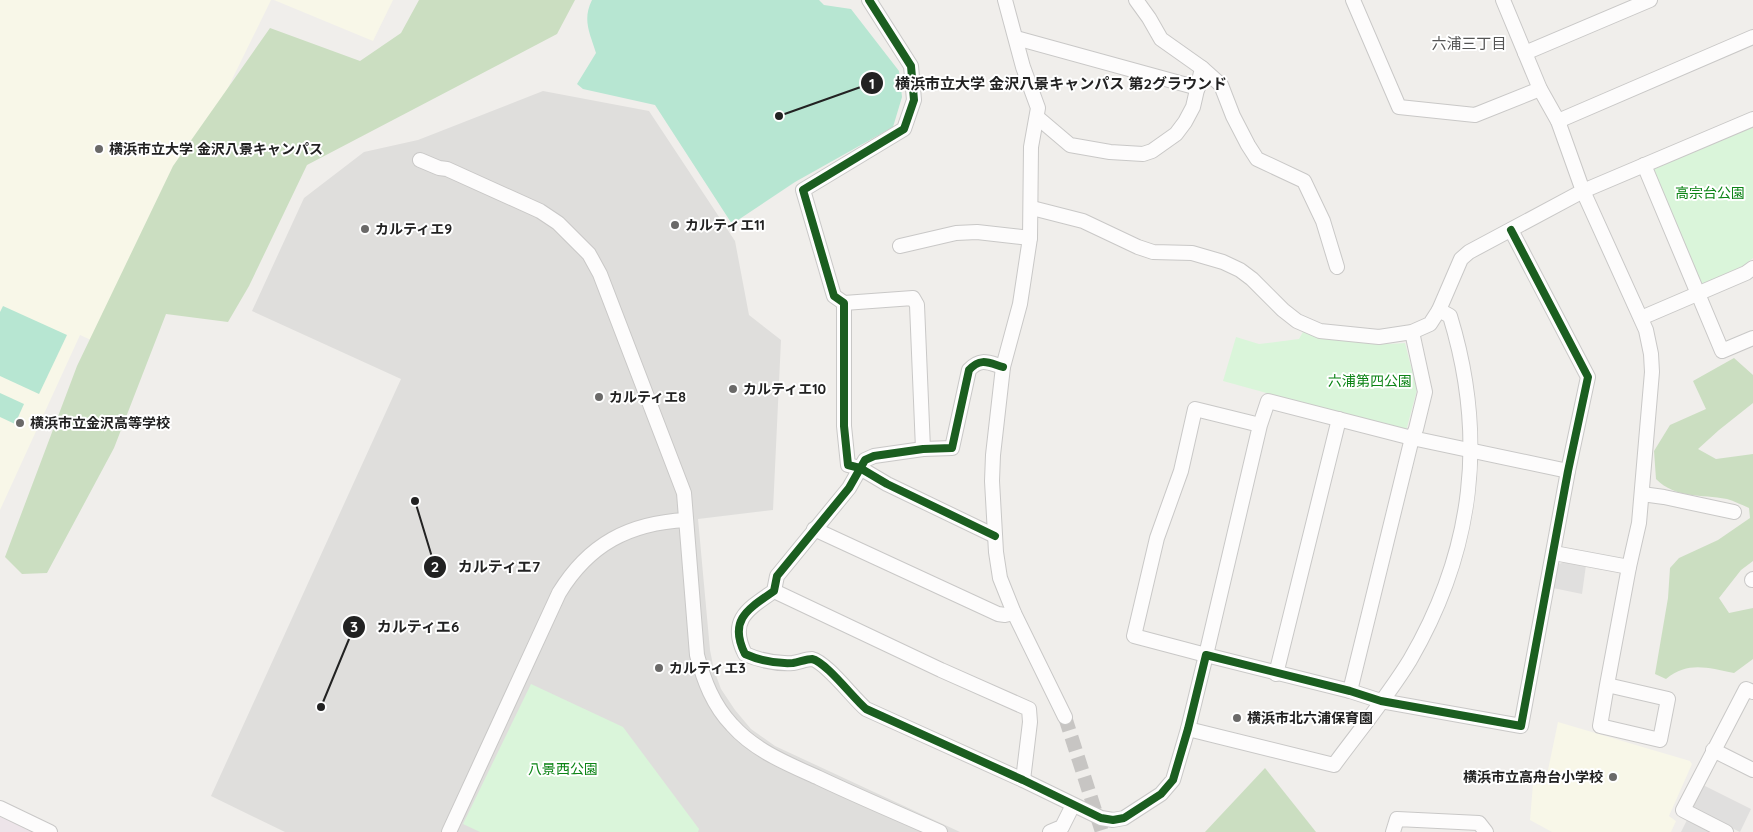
<svg xmlns="http://www.w3.org/2000/svg" width="1753" height="832" font-family="Quicksand,'Noto Sans JP',sans-serif">
	<rect width="100%" height="100%" fill="#f0eeeb"/>
	<path fill="#dfdedc" d="M543 91 649 111 735 241 749 315 781 340 773 510 698 519 710 650 714 670 721 689 735 710 751 729 775 746 960 832H285L211 796 401 379 252 311 304 198 364 152 418 140Z"/>
	<path fill="#ede4e9" d="M0 816 35 832H0Z"/>
	<g fill="#f8f7e8">
		<path d="M0 0H271L102 345 80 335 0 510Z"/>
		<path d="M274 0H393L373 41Z"/>
		<path d="M1558 722 1690 761 1692 764 1669 816 1676 821 1671 832H1552L1530 820 1533 784 1548 770Z"/>
	</g>
	<g fill="#cbdec1">
		<path d="M419 0H575L557 34 307 165 249 286 228 322 166 314 114 448 47 573 22 574 5 557 77 366 173 166 270 28 360 61 401 33Z"/>
		<path d="M1734 358 1753 375V403L1719 430 1698 449 1716 459 1753 454V561L1741 570 1719 598 1729 613 1753 608V659L1734 673C1707 668 1689 661 1666 679L1655 674 1668 598 1670 568 1679 558 1718 540 1750 518 1749 508C1742 505 1734 501 1727 499 1701 494 1676 499 1656 479L1654 451 1670 425 1706 409 1693 381Z"/>
		<path d="M1265 768 1316 832H1205Z"/>
	</g>
	<g fill="#daf5da">
		<path d="M1753 127V258L1743 266 1702 284 1653 169Z"/>
		<path d="M1304 330C1337 338 1371 346 1405 343L1417 390 1406 431 1223 381 1236 337 1259 344 1299 339Z"/>
		<path d="M531 684 623 727 699 829 698 832H480L463 824Z"/>
	</g>
	<g fill="#b7e6d2">
		<path d="M592 0H819L824 5 851 9 899 71 902 97 893 127 795 182 732 224 655 105 583 89 577 84 596 53C590 33 582 20 592 0Z"/>
		<path d="M3 306 67 335 39 394 0 376V312Z"/>
		<path d="M0 393 24 404 15 424 0 417Z"/>
	</g>
	<g fill="#e0dfde">
		<path d="M1564 562 1586 565 1582 594 1553 588 1559 564Z"/>
		<path d="M1703 785 1751 809 1740 832 1691 808Z"/>
		<path d="M1687 820 1711 832H1681Z"/>
	</g>
	<g fill="none" stroke-linecap="round" stroke-linejoin="round">
		<path stroke="#c7c5c3" stroke-width="14" stroke-dasharray="14 7" stroke-linecap="butt" d="M1065 717 1102 832"/>
		<defs>
			<g id="minor">
				<path d="M869 0 911 66 914 100 904 129 803 190 834 296 844 303V426L848 465 860 468 887 484 995 536"/>
				<path d="M1005 0 1023 67 1038 108 1031 147 1030 238 1020 304 1003 367 993 455 992 481 996 552 1000 578 1014 613 1065 717"/>
				<path d="M1353 0 1399 107 1475 115 1540 89"/>
				<path d="M1503 0 1540 89 1558 121 1583 191 1646 330 1651 354 1652 372 1639 523 1629 567 1607 685 1600 726 1660 740 1668 699 1607 685"/>
				<path d="M1016 38 1198 88"/>
				<path d="M1525 53 1650 0"/>
				<path d="M1202 68 1221 85 1233 116 1248 145 1257 159 1304 181 1323 221 1337 267"/>
				<path d="M1037 117 1070 145 1110 152 1143 154 1152 151 1176 134 1185 122 1193 107 1202 68 1161 39 1149 18 1136 0"/>
				<path d="M1558 121 1753 37"/>
				<path d="M420 160 439 168 447 169 540 211 558 223 589 254 600 274 684 493 697 655C704 681 713 705 732 725 755 751 788 764 819 778 859 797 900 814 940 832"/>
				<path d="M1644 165 1722 351 1753 338"/>
				<path d="M1032 208 1083 221 1138 247 1153 252 1192 253 1223 262 1240 270 1252 279 1283 310 1297 321 1320 331 1379 337 1412 332 1430 324 1439 310"/>
				<path d="M900 246 956 233 977 232 1030 238"/>
				<path d="M844 303 913 298 917 305 923 449"/>
				<path d="M1641 318 1746 273 1753 268"/>
				<path d="M1003 367C989 363 981 357 969 370L952 448 923 449 874 456 865 460 849 488 777 576 774 591C748 609 728 620 745 654 761 661 775 664 793 663 799 662 807 659 812 659 826 662 853 698 866 709L1023 780 1101 818 1113 820 1124 818 1161 794 1173 780 1188 729 1206 655 1350 691 1381 701 1521 726 1568 471 1588 377 1511 230"/>
				<path d="M1260 425 1195 409 1181 471 1157 538 1134 636 1206 655 1260 425 1268 401 1412 438 1568 471"/>
				<path d="M1642 494 1664 497 1734 512"/>
				<path d="M814 529 998 614 1005 615 1014 613"/>
				<path d="M1554 553 1629 567"/>
				<path d="M1752 580 1753 579"/>
				<path d="M774 591 941 670 1029 709 1030 722 1023 780"/>
				<path d="M1276 674 1339 419"/>
				<path d="M1350 691 1412 438 1416 429 1425 392 1412 332"/>
				<path d="M1188 729 1334 765C1359 731 1388 696 1410 660 1474 550 1487 437 1450 316L1439 310 1461 259 1469 252 1583 191 1753 119"/>
				<path d="M1713 750 1753 770"/>
				<path d="M0 808 50 832"/>
				<path d="M449 832 559 593C589 544 629 523 686 520"/>
				<path d="M1050 832 1062 827 1073 805"/>
				<path d="M1393 832 1397 819 1479 823 1486 832"/>
				<path d="M1726 832 1683 810 1746 689 1753 692"/>
			</g>
		</defs>
		<use href="#minor" stroke="#c9c8c7" stroke-width="16"/>
		<use href="#minor" stroke="#fdfcfc" stroke-width="14"/>
		<defs>
			<g id="cycleway">
				<path d="M869 0 911 66 914 100 904 129 803 190 834 296 844 303V426L848 465 860 468 887 484 995 536"/>
				<path d="M1003 367C989 363 981 357 969 370L952 448 923 449 874 456 865 460 849 488 777 576 774 591C748 609 728 620 745 654 761 661 775 664 793 663 799 662 807 659 812 659 826 662 853 698 866 709L1023 780 1101 818 1113 820 1124 818 1161 794 1173 780 1188 729 1206 655 1350 691 1381 701 1521 726 1568 471 1588 377 1511 230"/>
			</g>
		</defs>
		<use href="#cycleway" stroke="#fff" stroke-width="11"/>
		<use href="#cycleway" stroke="#1b5e20" stroke-width="8"/>
	</g>
	<g fill="#6a6968" stroke="#fff" stroke-width="2">
		<circle cx="99" cy="149" r="5"/>
		<circle cx="675" cy="225" r="5"/>
		<circle cx="365" cy="229" r="5"/>
		<circle cx="733" cy="389" r="5"/>
		<circle cx="599" cy="397" r="5"/>
		<circle cx="20" cy="423" r="5"/>
		<circle cx="659" cy="668" r="5"/>
		<circle cx="1237" cy="718" r="5"/>
		<circle cx="1613" cy="777" r="5"/>
	</g>
	<g text-anchor="middle" dominant-baseline="central" stroke-width="4" stroke-linejoin="round" paint-order="stroke">
		<g font-size="14" font-weight="bold" fill="#222" stroke="#fff" text-anchor="start">
			<text x="109" y="149">横浜市立大学 金沢八景キャンパス</text>
			<text x="685" y="225">カルティエ11</text>
			<text x="375" y="229">カルティエ9</text>
			<text x="743" y="389">カルティエ10</text>
			<text x="609" y="397">カルティエ8</text>
			<text x="30" y="423">横浜市立金沢高等学校</text>
			<text x="669" y="668">カルティエ3</text>
			<text x="1247" y="718">横浜市北六浦保育園</text>
			<text x="1603" y="777" text-anchor="end">横浜市立高舟台小学校</text>
		</g>
		<g font-size="14" fill="#0c8416" stroke="#fff">
			<text x="1710" y="193">高宗台公園</text>
			<text x="1370" y="381">六浦第四公園</text>
			<text x="563" y="769">八景西公園</text>
		</g>
		<g font-size="15" fill="#555" stroke="#fff">
			<text x="1469" y="43">六浦三丁目</text>
		</g>
	</g>
	<path fill="none" stroke="#222" stroke-width="2" d="M779 116L872 83M415 501L435 567M321 707L354 627"/>
	<g fill="#222" stroke="#fff" stroke-width="2">
		<circle cx="779" cy="116" r="5"/>
		<circle cx="415" cy="501" r="5"/>
		<circle cx="321" cy="707" r="5"/>
		<circle cx="872" cy="83" r="12"/>
		<circle cx="435" cy="567" r="12"/>
		<circle cx="354" cy="627" r="12"/>
	</g>
	<g font-size="15" text-anchor="middle" font-weight="bold" fill="#fff">
		<text x="872" y="89">1</text>
		<text x="435" y="572">2</text>
		<text x="354" y="632">3</text>
	</g>
	<g font-size="15" text-anchor="middle" font-weight="bold" fill="#222" stroke="#fff" stroke-width="4" stroke-linejoin="round" paint-order="stroke">
		<text x="1061" y="89">横浜市立大学 金沢八景キャンパス 第2グラウンド</text>
		<text x="499" y="572">カルティエ7</text>
		<text x="418" y="632">カルティエ6</text>
	</g>
</svg>
